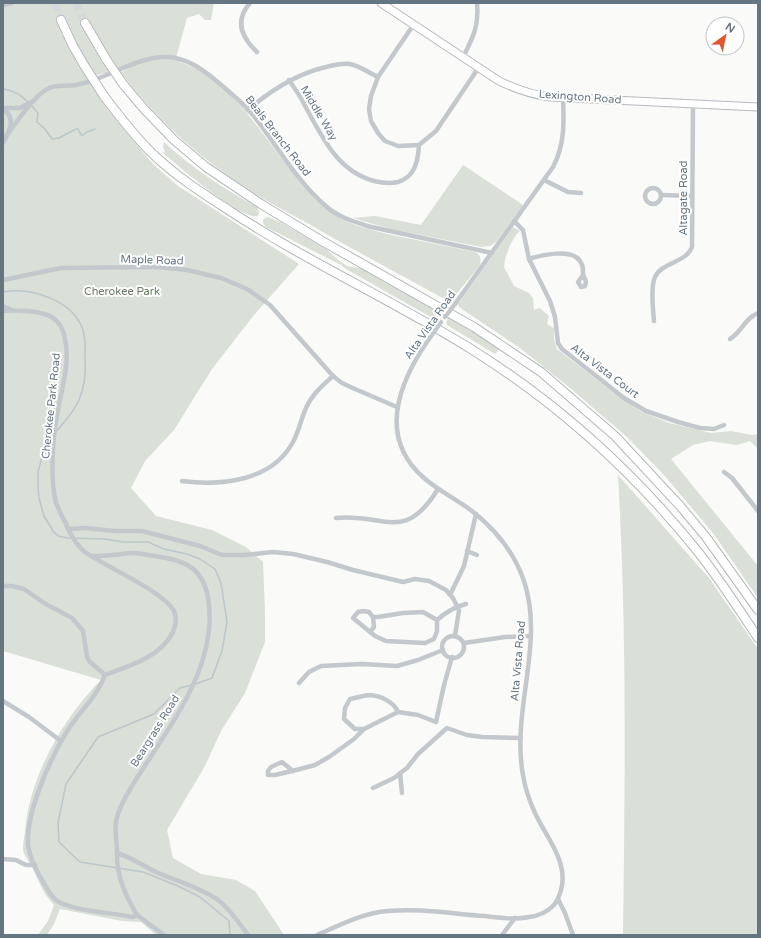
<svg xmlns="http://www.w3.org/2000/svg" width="761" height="938" font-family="'Varela Round',sans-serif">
	<rect width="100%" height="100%" fill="#fafaf8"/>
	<g fill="#dadfd7">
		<path d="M3 3H214L211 20H205L199 14 187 18 176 58 174 59 199 70 228 93 244 109 289 168 316 200 341 219 358 226 387 234 475 252C481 255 481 259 480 265L450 302C403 276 355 251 309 224 289 213 269 203 251 191 201 159 156 120 121 72L130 68 91 76 107 109 153 164 178 186 299 264 254 315 212 369 174 430 145 461 131 488 156 516 212 530 246 547 263 562 265 612V642L245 693 221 731 205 766 167 830 173 858 201 874 236 880 255 891 284 935H156L141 922 122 921 60 909 54 924 47 935H38L48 921 54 905C44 895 39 882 33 869 30 863 24 856 23 850 23 844 24 837 25 832 29 777 63 718 101 680L3 651Z"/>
		<path d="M164 142C192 168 224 189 257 207L259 212 258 216C242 221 177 165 163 153L165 151 163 147Z"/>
		<path d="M463 165 523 205 497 241 490 246 481 247 391 229 353 218 375 216 421 225Z"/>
		<path d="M268 217 280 222 326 249 337 259 347 266 364 269 441 311 436 320 346 269 341 265 266 227 263 223V219Z"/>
		<path d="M513 227 520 231 516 235 510 245 505 259 504 267 514 286 529 293 533 298 534 310 540 308 549 316 547 324 554 328V340L557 349 614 393 642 412 669 423 711 433 731 431 752 435 758 434V449L750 441 737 445 710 441 693 445 671 459 758 566V598L713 533 664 475 627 437 570 388 520 348 459 307 458 304Z"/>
		<path d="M450 316 501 348 495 354 447 325 446 323 448 318Z"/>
		<path d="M618 475 709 578 758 649V935H623C625 782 627 628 618 475Z"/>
	</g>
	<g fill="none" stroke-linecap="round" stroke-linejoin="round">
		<g stroke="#bbc7cb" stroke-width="1.5">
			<path d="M3 89C14 90 21 95 28 102"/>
			<path d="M31 105 38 113 37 122 45 129 52 139 59 138 76 129H78L81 135H83L87 132 95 129"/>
			<path d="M3 292C31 287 73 300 83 330 86 339 85 349 85 358 86 372 85 386 79 400 74 412 64 422 56 432"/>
			<path d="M52 437 46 446 42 457 38 472V487L39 498 44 516 53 531 58 536 68 538 105 539 123 542H148L164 549 187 554 200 559 215 569 221 583 227 622 222 651 212 678 195 684"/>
			<path d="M192 685 180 688 154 714 98 737 66 784 58 823 59 842 80 862 143 872 178 886 200 897 229 921 230 935"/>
		</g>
		<g stroke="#d5d9db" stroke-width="8" stroke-dasharray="8 4" stroke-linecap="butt">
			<path d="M55 3 61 20"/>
			<path d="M76 3 85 23"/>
		</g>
		<defs>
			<path id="primary" d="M381 3 499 81C516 89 532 95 551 97L758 107"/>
			<g id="highway">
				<path d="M61 20 73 46 84 65"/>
				<path d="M85 23 106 59"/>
				<path d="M123 84 144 109 174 140 206 167 261 204 322 241 474 327 541 372 615 436 681 507 706 537 758 610"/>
				<path d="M104 96C119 116 135 137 154 155 177 177 204 194 230 211 308 262 392 300 471 349 559 404 634 472 699 553 720 580 739 609 758 638"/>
			</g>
		</defs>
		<use href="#primary" stroke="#b5babe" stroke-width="9"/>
		<use href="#highway" stroke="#b4b9bd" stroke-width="10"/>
		<g stroke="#c3c8cc" stroke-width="4.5">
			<path d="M250 3C234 21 242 38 257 52"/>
			<path d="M3 5 12 3"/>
			<path d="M414 24 378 77 371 96 369 109 371 121 378 133 385 141 398 146 419 145 436 131 479 67"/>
			<path d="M463 57C473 38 479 26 477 3"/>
			<path d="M289 80C294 88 300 95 304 104 321 134 336 171 374 181 382 183 390 184 398 182 415 177 418 161 419 145"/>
			<path d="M3 108H20L31 102"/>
			<path d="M3 109C17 118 9 132 3 143"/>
			<path d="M248 110C271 90 296 74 326 67 334 65 342 63 350 64 360 66 369 73 378 77"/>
			<path d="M7 135C17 122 34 95 49 88 57 84 67 87 76 85 85 83 95 80 104 76 124 68 146 56 168 57 188 58 205 71 220 84 232 94 243 103 253 115 277 145 297 182 327 207 338 217 353 221 367 226L492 253"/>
			<path d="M544 180 568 192 581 193"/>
			<circle cx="653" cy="196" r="8"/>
			<path d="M661 195 692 196"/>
			<path d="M514 221 523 230 529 259 550 301 555 317 558 343 562 349 624 398 646 411 678 422 700 428 714 429 724 425"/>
			<path d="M529 259C541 255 572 248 580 261 583 265 583 268 583 273 583 276 585 278 586 282L585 286 581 287 578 282 583 275"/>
			<path d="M3 280 61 268 158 267 187 270 221 278 247 289 270 305 333 376 342 383 355 389 397 407"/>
			<path d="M455 304 553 167C565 145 564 122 563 97"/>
			<path d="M3 306 12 310"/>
			<path d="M3 311C11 310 19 311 27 311 47 313 61 316 65 339 70 361 63 383 59 405 53 432 50 472 55 499 57 507 61 514 65 522 70 533 75 544 85 552 106 567 163 591 174 611 177 618 176 625 173 632 161 657 129 666 105 675L89 661 87 656 83 631 72 618 44 603 24 589 12 586H3"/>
			<path d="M654 321C653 311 651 285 655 277 662 262 686 263 692 247L693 104"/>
			<path d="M730 339C742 332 745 318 758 313"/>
			<path d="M724 472 732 478 758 511"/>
			<path d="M182 481C222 486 272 481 293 442 299 431 301 419 306 408 312 394 323 385 333 376"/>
			<path d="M336 518C385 513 404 544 438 489"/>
			<path d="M68 529 85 528 115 531H142L200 546 222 555H245L273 552 293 554 327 562 353 570 403 582 415 579 429 581 446 590 453 598 459 610 455 636"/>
			<path d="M467 551 477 555"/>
			<path d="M91 556C98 556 105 556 112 555 119 555 126 553 133 553 140 553 147 555 154 556 187 560 205 569 209 604 215 664 177 716 146 764 136 780 124 796 118 814 113 827 117 839 117 853 131 857 143 866 156 872 176 881 199 887 218 900 230 909 239 923 248 935"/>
			<path d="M450 595 464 566 476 514"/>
			<path d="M363 611 369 612 373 617H378L403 613 423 612 437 620V631L434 639 425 643 386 641 375 636 353 618 358 612Z"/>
			<path d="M437 620C446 612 454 607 466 604"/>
			<path d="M370 632 374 627 373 617"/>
			<circle cx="453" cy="647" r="11"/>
			<path d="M464 643 505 637 530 636"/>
			<path d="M105 675C97 697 78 713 66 733 50 759 26 813 28 844 29 856 36 870 42 880 47 888 50 897 59 902 76 911 113 913 133 917L137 915 164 935"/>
			<path d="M299 683 309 672 321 666 362 664 397 666 418 660 443 650"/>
			<path d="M3 701 29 717 61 741"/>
			<path d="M364 729H355L344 719 345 708 350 699C357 698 364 695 370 695 381 696 394 702 398 712"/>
			<path d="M293 771 282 762 271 767 268 771V775H275L300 769 315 765 329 757 354 739 364 729 398 712 418 715 436 722 444 685 452 657"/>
			<path d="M400 773 402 793"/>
			<path d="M373 788 394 778 407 768 418 754 447 728 467 735 482 737 521 738"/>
			<path d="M117 853C116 876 126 896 137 915"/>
			<path d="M3 859 16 860 26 865H35"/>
			<path d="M558 899 565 913 573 935"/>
			<path d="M317 935C340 925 362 913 388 911 420 908 453 914 485 916 500 918 515 920 529 917 538 916 547 912 553 906 558 901 559 896 561 890 569 862 546 837 535 813 529 800 525 788 523 775 511 710 545 644 524 581 514 552 495 529 472 511 456 499 439 491 424 478 377 437 399 382 429 339"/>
			<path d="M502 935 515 918"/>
		</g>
		<use href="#primary" stroke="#fff" stroke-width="7"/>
		<use href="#highway" stroke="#fff" stroke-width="8"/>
		<defs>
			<g id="highway-bridge">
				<path d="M106 59 123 84"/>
				<path d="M84 65 104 96"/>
			</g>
		</defs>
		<use href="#highway-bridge" stroke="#b4b9bd" stroke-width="10" stroke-linecap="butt"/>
		<g stroke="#c3c8cc" stroke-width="4.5">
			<path d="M445 317 455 304"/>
			<path d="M429 339 441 322"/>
		</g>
		<use href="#highway-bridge" stroke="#fff" stroke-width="8"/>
	</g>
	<g text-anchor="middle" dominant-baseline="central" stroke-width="4" stroke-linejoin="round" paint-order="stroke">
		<g font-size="11" fill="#657683" stroke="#fff">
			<text transform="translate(580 97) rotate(4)">Lexington Road</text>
			<text transform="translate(319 113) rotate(59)">Middle Way</text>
			<text transform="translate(278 136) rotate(52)">Beals Branch Road</text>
			<text transform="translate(683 198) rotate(-90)">Altagate Road</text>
			<text transform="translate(152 260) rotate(2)">Maple Road</text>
			<text transform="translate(430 325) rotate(-55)">Alta Vista Road</text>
			<text transform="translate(605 371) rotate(37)">Alta Vista Court</text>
			<text transform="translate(51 406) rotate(-84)">Cherokee Park Road</text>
			<text transform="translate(518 661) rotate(-85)">Alta Vista Road</text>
			<text transform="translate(155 731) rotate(-58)">Beargrass Road</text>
		</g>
		<g font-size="11" fill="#687a64" stroke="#fff">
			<text x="122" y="291">Cherokee Park</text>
		</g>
	</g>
	<rect width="761" height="938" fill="none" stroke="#657683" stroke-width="8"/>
	<g transform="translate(725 36) rotate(33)"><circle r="19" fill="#ffffff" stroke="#c1c8cd"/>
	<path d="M0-3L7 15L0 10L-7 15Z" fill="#e4572e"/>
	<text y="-6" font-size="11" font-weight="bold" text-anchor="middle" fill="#657683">N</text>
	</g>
</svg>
